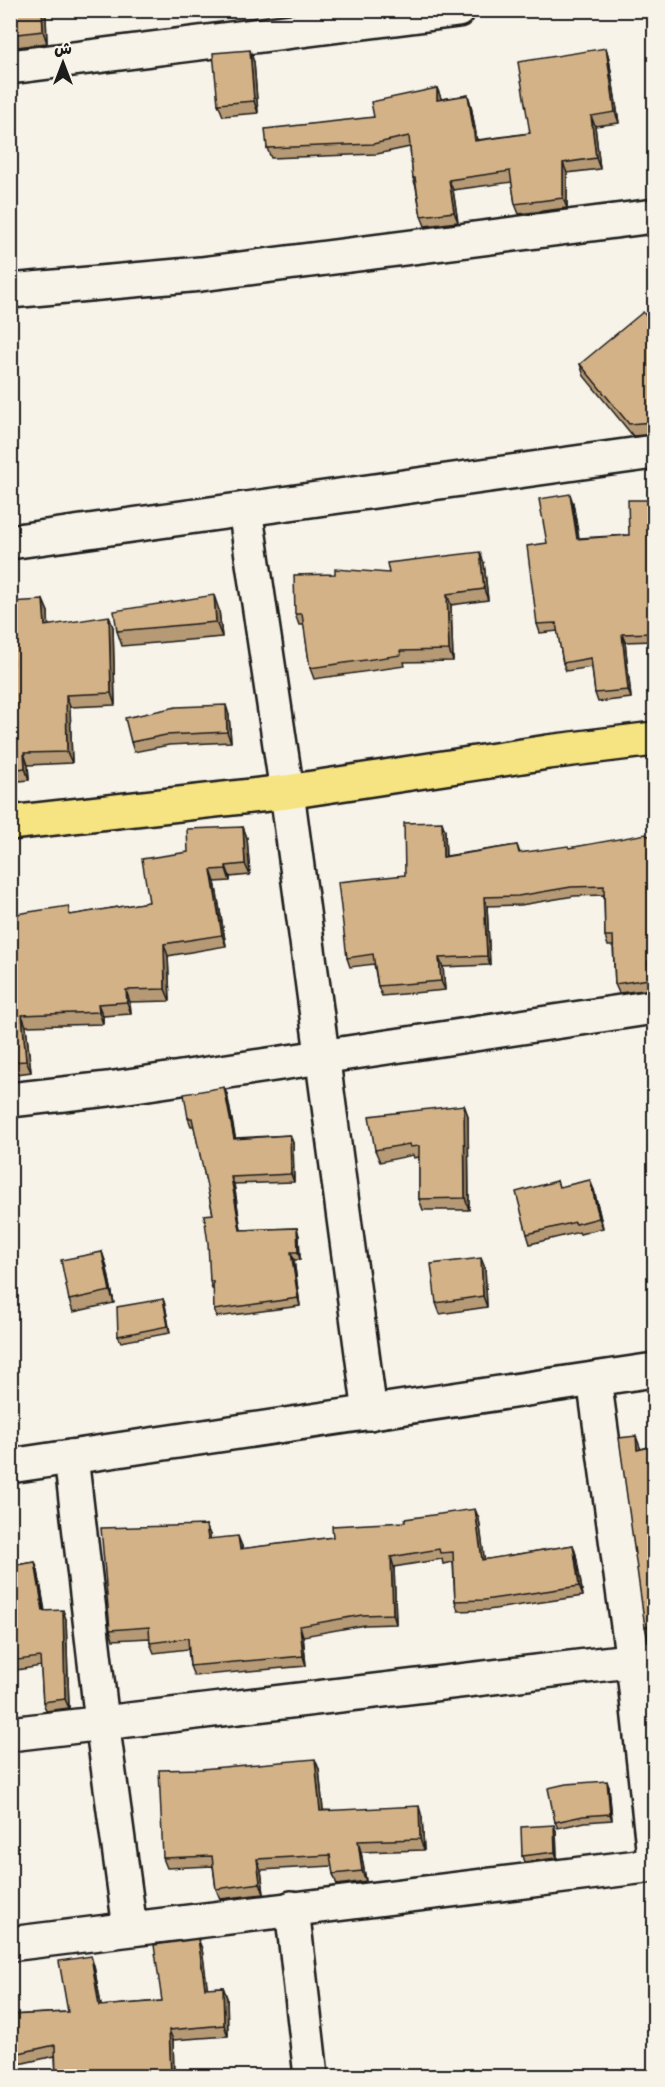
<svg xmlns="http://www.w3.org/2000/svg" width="665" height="2087" font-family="'Architects Daughter','Playpen Sans Arabic',sans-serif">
	<rect width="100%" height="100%" fill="#f7f3e8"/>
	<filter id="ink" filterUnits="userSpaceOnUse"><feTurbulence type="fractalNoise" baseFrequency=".0167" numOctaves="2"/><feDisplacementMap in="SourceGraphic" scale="12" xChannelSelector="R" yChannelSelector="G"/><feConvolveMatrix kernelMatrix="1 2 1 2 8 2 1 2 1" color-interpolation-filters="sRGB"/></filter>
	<g filter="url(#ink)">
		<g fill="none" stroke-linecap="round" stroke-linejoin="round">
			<defs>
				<g id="street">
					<path d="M10 67 458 10"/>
					<path d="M10 291 201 274 654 216"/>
					<path d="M245 509 287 792 370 1413"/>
					<path d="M10 542 654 452"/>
					<path d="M10 1100 108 1089 654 1007"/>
					<path d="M594 1379 633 1662 654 1857"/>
					<path d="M71 1457 102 1722 130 1928"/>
					<path d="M10 1466 654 1370"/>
					<path d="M10 1734 654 1658"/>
					<path d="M292 1908 311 2076"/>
					<path d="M10 1944 654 1865"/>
				</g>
				<path id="primary" d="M10 823 287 792 548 752 654 739"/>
			</defs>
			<use href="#street" stroke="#1c1c1c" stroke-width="38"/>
			<use href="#primary" stroke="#1c1c1c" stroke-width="38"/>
			<use href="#street" stroke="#f7f3e8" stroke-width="33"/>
			<use href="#primary" stroke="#f6e381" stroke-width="33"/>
		</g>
		<g fill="#b69974" stroke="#1c1c1c" stroke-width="1.5">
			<path d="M10 10 46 17 47 43 10 48Z"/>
			<path d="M606 48 609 59 619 123 595 126 600 169 567 173V208L519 214 515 204 512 182 453 190 458 222 425 226 421 216 416 187 413 178 410 147 377 154 271 158 267 148 374 117 437 88 441 99 468 95 471 106 477 140 530 133Z"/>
			<path d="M254 62 258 113 223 116 218 104Z"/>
			<path d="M654 326V434L633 436 584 376 580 364Z"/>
			<path d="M654 500V641L625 642 631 698 598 702 595 693 592 667 566 671 563 663 558 631 540 633 537 624 547 543 573 503 579 538 629 535Z"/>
			<path d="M484 563 488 600 451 605 453 661 404 662 405 666 314 679 310 668 304 625H299L295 614 389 573Z"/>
			<path d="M43 600 48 612V625L113 627 115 705 70 707 72 763 28 765 29 780 10 782V670H13Z"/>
			<path d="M219 610 222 637 122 646 117 631Z"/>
			<path d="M229 715 231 742 169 745 134 752 131 742Z"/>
			<path d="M243 827 247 838 250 875 230 877V881L215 882 226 946 168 956 170 1001 130 1002 131 1014 103 1016V1024L26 1026 31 1072 10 1075V915H71L149 902 188 852Z"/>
			<path d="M445 831 446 856 517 845 520 853 569 848 654 835V945H653L654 970H652L653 989 619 993 615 984 613 946H608L605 936 604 895 574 896 521 905 487 906 490 965 443 967 445 990 382 996 378 986 374 964 350 967 347 958 405 875Z"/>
			<path d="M227 1094 235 1138 290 1135 293 1143 294 1182 234 1184 241 1230 297 1228 299 1236 300 1260H294L300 1306 217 1317 214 1310V1289H212L210 1281 213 1214 194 1126H191L188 1118Z"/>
			<path d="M464 1105 468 1116 469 1210H423L419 1199V1157L414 1158 413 1155 380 1162 375 1150Z"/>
			<path d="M557 1181 559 1187 594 1190 603 1228 580 1234 579 1232 530 1244 527 1234Z"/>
			<path d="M102 1252 106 1264 114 1303 73 1312 69 1300Z"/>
			<path d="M485 1268 487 1307 440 1314 436 1303Z"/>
			<path d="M163 1299 165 1305 170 1333 121 1342 118 1336Z"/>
			<path d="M654 1446V1637L649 1638 645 1627 640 1447V1449Z"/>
			<path d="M479 1519 484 1560 573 1545 576 1555 583 1596 488 1610 458 1611 455 1601 453 1562 443 1564 442 1559 394 1567 396 1624 365 1625 303 1636 306 1666 194 1676 190 1666 188 1649 154 1653 150 1643V1638L113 1640 110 1630 206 1525 210 1535V1539L242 1546V1549Z"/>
			<path d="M35 1562 38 1571 45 1611 66 1619 69 1708 46 1711 43 1702 41 1666 10 1671V1566Z"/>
			<path d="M319 1769 323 1810 422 1817 424 1850 361 1852 366 1881 337 1885 333 1874 332 1866 261 1870 264 1894 220 1899 216 1889 213 1866 167 1868 163 1858Z"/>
			<path d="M609 1787 612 1820 585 1822 558 1828 555 1822Z"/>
			<path d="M556 1831 557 1858 524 1862 522 1856Z"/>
			<path d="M198 1939 202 1949 207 1988 223 1987 227 1998 228 2036 173 2040 174 2076H56L55 2056 10 2066V2015L68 2012 94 1966 101 2006 162 2001Z"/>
		</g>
		<g fill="#947d5e" stroke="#1c1c1c" stroke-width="1.5">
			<path d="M42 10H44L46 17 47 43 43 31Z"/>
			<path d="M606 48 609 59 619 123 615 112Z"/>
			<path d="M250 50 254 62 258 113 254 101Z"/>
			<path d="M437 88 441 98V110L437 100Z"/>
			<path d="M468 95 471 106 479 151 475 141Z"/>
			<path d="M591 116 595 126 600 169 596 158Z"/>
			<path d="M563 163 567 173V208L563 198Z"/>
			<path d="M449 180 453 190 458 222 454 212Z"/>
			<path d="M654 419V429L652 422Z"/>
			<path d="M570 494 573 503 580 547 577 539Z"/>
			<path d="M480 552 484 563 488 600 484 589Z"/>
			<path d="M447 594 451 605 453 661 449 650Z"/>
			<path d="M214 595 219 610 222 637 216 622Z"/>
			<path d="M43 600 48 612 49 638 45 626Z"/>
			<path d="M652 607 654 616V638L653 633Z"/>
			<path d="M109 616 113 627 115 705 111 693Z"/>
			<path d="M622 634 625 642 631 698 628 690Z"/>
			<path d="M66 695 70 707 72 763 67 752Z"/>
			<path d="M226 705 229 715 231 742 227 732Z"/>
			<path d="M24 753 28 765 29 780 25 768Z"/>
			<path d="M442 822 445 831 446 866 443 857Z"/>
			<path d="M243 827 247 838 250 875 245 864Z"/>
			<path d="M226 866 230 877V881L226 869Z"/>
			<path d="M211 870 215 882 226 946 222 935Z"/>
			<path d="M484 897 487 906 490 965 487 956Z"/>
			<path d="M650 936 653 945 654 967 652 960Z"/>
			<path d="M164 944 168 956 170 1001 165 989Z"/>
			<path d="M439 958 443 967 445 990 441 981Z"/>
			<path d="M648 961 652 970 653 989 649 979Z"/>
			<path d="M126 990 130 1002 131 1014 127 1002Z"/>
			<path d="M98 1004 103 1016V1024L99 1012Z"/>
			<path d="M22 1015 26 1026 31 1072 26 1061Z"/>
			<path d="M224 1087 227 1094 237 1146 234 1139Z"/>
			<path d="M464 1105 468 1116 469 1210 465 1198Z"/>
			<path d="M290 1135 293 1143 294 1182 291 1174Z"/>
			<path d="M231 1177 234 1184 242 1238 240 1230Z"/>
			<path d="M590 1180 594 1190 603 1228 599 1218Z"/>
			<path d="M297 1228 299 1236 300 1260 298 1252Z"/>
			<path d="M102 1252 106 1264 114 1303 110 1291Z"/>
			<path d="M291 1252 294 1260 300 1306 298 1298Z"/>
			<path d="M481 1258 485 1268 487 1307 483 1296Z"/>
			<path d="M163 1299 165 1305 170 1333 168 1326Z"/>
			<path d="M636 1436 640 1447 641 1461 637 1450Z"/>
			<path d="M475 1509 479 1519 486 1570 482 1560Z"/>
			<path d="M206 1525 210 1535 211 1549 208 1539Z"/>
			<path d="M238 1536 242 1546 243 1559 240 1549Z"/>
			<path d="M573 1545 576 1555 583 1596 579 1586Z"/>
			<path d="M391 1557 394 1567 396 1624 393 1614Z"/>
			<path d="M35 1562 38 1571 46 1620 43 1611Z"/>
			<path d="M63 1610 66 1619 69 1708 65 1699Z"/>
			<path d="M300 1626 303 1636 306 1666 303 1656Z"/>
			<path d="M315 1759 319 1769 324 1821 320 1811Z"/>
			<path d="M607 1781 609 1787 612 1820 610 1814Z"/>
			<path d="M419 1806 422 1817 424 1850 420 1839Z"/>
			<path d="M554 1825 556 1831 557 1858 555 1852Z"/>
			<path d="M358 1841 361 1852 366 1881 362 1871Z"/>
			<path d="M257 1859 261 1870 264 1894 260 1883Z"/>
			<path d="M198 1939 202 1949 209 1998 205 1988Z"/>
			<path d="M91 1956 94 1966 103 2016 99 2006Z"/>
			<path d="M223 1987 227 1998 228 2036 224 2025Z"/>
			<path d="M169 2030 173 2040 174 2076H171Z"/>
		</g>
		<g fill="#d4b287" stroke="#1c1c1c" stroke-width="1.5">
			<path d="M10 10H42L43 31 10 35Z"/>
			<path d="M606 48 615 112 591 116 596 158 563 163V198L515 204 510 171 449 180 454 212 421 216 415 178H413L409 136 373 144 267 148 265 129 374 117 371 102 437 88V100L468 95 475 141 530 133 518 62Z"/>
			<path d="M250 50 254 101 218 104 213 53Z"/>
			<path d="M643 312 654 326V419L652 422 629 424 580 364Z"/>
			<path d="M570 494 577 539 629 535 628 500H654V607H652L653 633 622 634 628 690 595 693 591 658 563 663 556 623 537 624 527 546 547 543 539 499Z"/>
			<path d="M480 552 484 589 447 594 449 650 400 651 401 655 310 668 302 614H295L294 575 335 574V569L389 573 387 563Z"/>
			<path d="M214 595 216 622 117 631 114 611Z"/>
			<path d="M43 600 45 626 109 616 111 693 66 695 67 752 24 753 25 768 10 770V670H13L10 602Z"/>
			<path d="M226 705 227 732 166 735 131 742 125 718 176 707Z"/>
			<path d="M442 822 443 857 517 845 519 853 568 846 569 848 646 834 647 836 654 835V936H650L652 960 648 961 649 979 615 984 613 936H605L604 886 571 887 518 896 484 897 487 956 439 958 441 981 378 986 373 954 347 958 338 882 405 875 404 823Z"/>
			<path d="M243 827 245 864 226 866V869L211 870 222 935 164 944 165 989 126 990 127 1002 98 1004 99 1012 22 1015 26 1061 10 1062V915L68 906 70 915 149 902 142 859 188 852 187 829Z"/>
			<path d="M224 1087 234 1139 290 1135 291 1174 231 1177 240 1230 297 1228 298 1252H291L298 1298 214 1310 213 1281H210L208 1243 204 1215 213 1214 192 1118H188L184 1094Z"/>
			<path d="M464 1105 465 1198 419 1199V1146L410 1147 409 1144 375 1150 369 1116Z"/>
			<path d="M590 1180 599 1218 576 1224 575 1222 527 1234 516 1192 557 1181 559 1187Z"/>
			<path d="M102 1252 110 1291 69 1300 61 1260Z"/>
			<path d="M481 1258 483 1296 436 1303 431 1264Z"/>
			<path d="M163 1299 168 1326 118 1336 117 1307Z"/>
			<path d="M636 1436 637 1450 654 1446V1626L645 1627 619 1438Z"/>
			<path d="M475 1509 482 1560 573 1545 579 1586 484 1600 455 1601 453 1552 440 1553 439 1549 391 1557 393 1614 362 1615 300 1626 303 1656 190 1666 188 1638 150 1643 149 1627 110 1630 101 1528 206 1525 208 1539 238 1536 240 1549 333 1537 332 1526 405 1522V1519Z"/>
			<path d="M35 1562 43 1611 63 1610 65 1699 43 1702 40 1657 10 1661V1566Z"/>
			<path d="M315 1759 320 1811 419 1806 420 1839 358 1841 362 1871 333 1874 330 1855 257 1859 260 1883 216 1889 212 1856 163 1858 159 1770 201 1769Z"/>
			<path d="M607 1781 610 1814 583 1816 555 1822 548 1788 566 1784Z"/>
			<path d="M554 1825 555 1852 522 1856 521 1827Z"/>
			<path d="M198 1939 205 1988 223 1987 224 2025 169 2030 171 2076H56L55 2045 10 2055V2015L68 2012 59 1961 91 1956 99 2006 162 2001 154 1945Z"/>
		</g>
	</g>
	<rect width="665" height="2087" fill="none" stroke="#f7f3e8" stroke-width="36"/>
	<rect x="18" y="18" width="629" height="2051" fill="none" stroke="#1c1c1c" stroke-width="2" filter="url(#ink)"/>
	<g transform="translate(63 63)" stroke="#f7f3e8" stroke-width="4.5" paint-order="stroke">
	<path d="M0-4.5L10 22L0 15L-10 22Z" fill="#1c1c1c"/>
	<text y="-9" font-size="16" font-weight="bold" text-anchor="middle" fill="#1c1c1c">ش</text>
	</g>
</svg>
